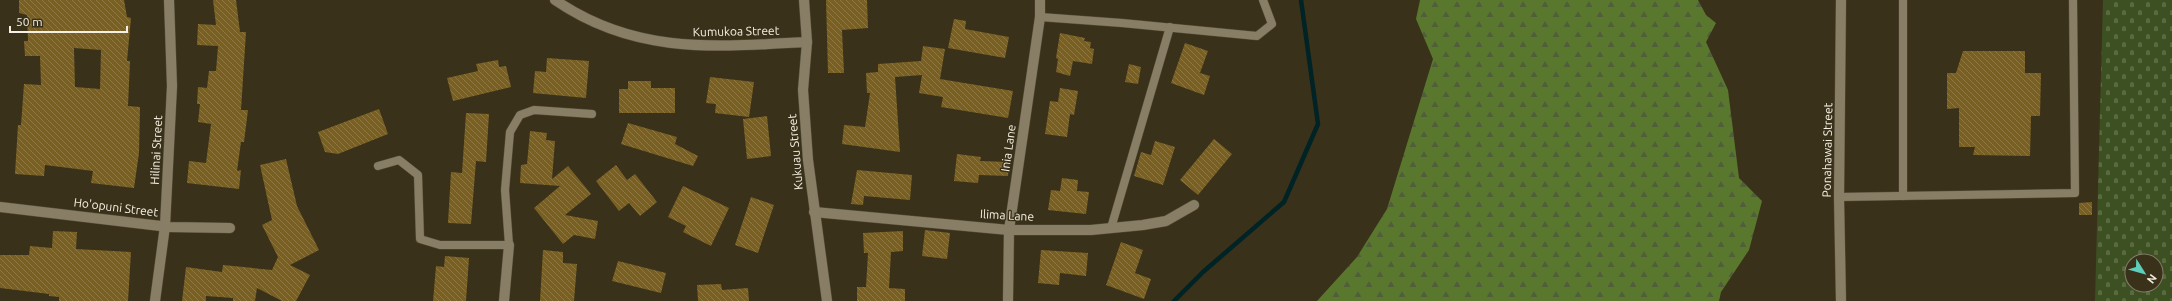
<svg xmlns="http://www.w3.org/2000/svg" width="2172" height="301" font-family="Ubuntu,sans-serif">
	<defs>
		<pattern id="forest-firs" width="22" height="20" patternUnits="userSpaceOnUse"><rect width="22" height="20" fill="#59782e"/><path d="M5 1l3.5 6h-7zM16 11l3.5 6h-7z" fill="#515e3a"/></pattern>
		<pattern id="cemetery-stones" width="16" height="16" patternUnits="userSpaceOnUse"><rect width="16" height="16" fill="#3c5021"/><path d="M2 7V4a2 2 0 0 1 4 0v3zM10 15v-3a2 2 0 0 1 4 0v3z" fill="#596a41"/></pattern>
		<pattern id="building-back-hatch" width="6" height="6" patternUnits="userSpaceOnUse"><rect width="6" height="6" fill="#796022"/><path d="M-1 5l2 2M0 0l6 6M5-1l2 2" fill="none" stroke="#8d7742"/></pattern>
	</defs>
	<rect width="100%" height="100%" fill="#3a311a"/>
	<path fill="url(#forest-firs)" d="M1420 0H1698L1706 15 1716 23 1706 42 1728 90 1739 178 1762 201 1749 250 1721 292 1719 301H1317L1357 257 1387 209 1433 59 1416 19Z"/>
	<path fill="url(#cemetery-stones)" fill-rule="evenodd" d="M2103 0H2172V301H2095ZM2132 261H2156V285H2132Z"/>
	<g fill="none" stroke-linecap="round" stroke-linejoin="round">
		<path stroke="#002325" stroke-width="4.5" d="M1174 301 1203 272 1284 202 1318 124 1301 0"/>
	</g>
	<g fill="url(#building-back-hatch)" fill-rule="evenodd">
		<path d="M19 0H124L127 17 131 18 127 61H130L128 106 140 107 139 153 134 188 91 183 93 171 45 165 44 176 15 174 18 125H21L24 84 41 85 40 56H25L24 41H28L27 15 19 13ZM74 48 101 50 100 89 75 87Z"/>
		<path d="M213 0H236L240 32H246L241 110H248L244 142H241L237 171 241 170 239 189 187 183 189 161 206 163 211 124 198 122 200 104H197L198 87 207 88 209 71H216L218 46 197 45 198 24 216 25Z"/>
		<path d="M826 0H867L868 28 842 30 844 73H828Z"/>
		<path d="M954 19 966 21 965 29 1009 37 1005 58 948 48Z"/>
		<path d="M1060 33 1085 38 1084 41 1091 42 1090 48 1094 49 1092 64 1073 61 1070 76 1056 72 1058 59 1056 58Z"/>
		<path d="M1185 43 1208 51 1200 73 1210 76 1204 95 1171 83Z"/>
		<path d="M923 46 945 49 940 79 1013 91 1008 118 941 107 943 97 919 93 922 75 895 77 900 152 842 144 844 125 865 127 870 93H867L866 73 878 72V64L921 61Z"/>
		<path d="M1963 51H2025V73H2041L2040 116H2031L2030 156 1973 155 1975 147H1959V108L1947 109V73H1956Z"/>
		<path d="M547 58 589 61 586 98 533 93 535 71 546 72Z"/>
		<path d="M498 60 499 67 506 66 511 87 453 101 447 78 478 71 476 64Z"/>
		<path d="M1129 64 1141 67 1138 84 1125 82Z"/>
		<path d="M710 77 754 82 749 117 715 113 716 104 706 103Z"/>
		<path d="M628 81H651V88H675V113H619V89H628Z"/>
		<path d="M1060 88 1078 91 1074 115 1070 114 1067 137 1045 134 1050 101 1058 102Z"/>
		<path d="M379 109 388 134 338 154 325 152 318 132Z"/>
		<path d="M466 113 489 114 486 162 476 161 471 224 448 223 451 172 462 173Z"/>
		<path d="M767 116 771 156 747 159 743 119Z"/>
		<path d="M628 123 677 137 675 144 698 156 693 166 621 144Z"/>
		<path d="M530 131 547 133 546 140 555 141 552 179 568 166 591 194 565 215 598 221 595 239 574 235 563 244 534 208 560 186 520 183 521 165 527 164Z"/>
		<path d="M1214 139 1232 154 1198 195 1180 180Z"/>
		<path d="M1155 141 1175 147 1163 185 1134 176 1141 152 1151 155Z"/>
		<path d="M957 154 981 157 980 161 1009 162 1008 176 979 175 978 183 954 181Z"/>
		<path d="M286 159 297 206 319 250 290 265 310 275 296 301H282L257 288 255 301H233V298L206 296V301H182L186 267 222 272 223 265 272 270 278 257 262 225 272 220 260 165Z"/>
		<path d="M616 165 627 180 635 174 657 202 640 216 629 203 619 211 596 181Z"/>
		<path d="M857 170 912 175 910 200 864 196 863 205 851 204Z"/>
		<path d="M1062 178 1078 180 1077 191 1089 192 1086 214 1048 210 1051 190 1060 191Z"/>
		<path d="M683 186 729 208 711 246 683 232 686 226 668 217Z"/>
		<path d="M751 197 774 205 758 253 735 245Z"/>
		<path d="M2092 202V215H2079V203Z"/>
		<path d="M925 230 950 233 947 259 922 256Z"/>
		<path d="M53 231 77 232 76 249 131 252 128 301H59V297L49 296V294L0 288V255H29L30 246 52 248Z"/>
		<path d="M903 231V251L891 252 889 288 905 289V301H857V287H866L868 253H864L863 233Z"/>
		<path d="M1121 242 1143 250 1135 273 1151 279 1144 299 1106 285Z"/>
		<path d="M543 250 563 252V263L577 264 574 301H540Z"/>
		<path d="M1041 250 1088 253 1086 276 1060 273 1059 285 1038 283Z"/>
		<path d="M445 256 469 258 466 301H433L436 266 444 267Z"/>
		<path d="M618 261 666 273 661 293 612 281Z"/>
		<path d="M721 284 722 290 748 288 749 301H698L697 285Z"/>
	</g>
	<g fill="none" stroke-linecap="round" stroke-linejoin="round">
		<defs>
			<g id="lane">
				<path d="M1903 0V196"/>
				<path d="M1040 17 1122 23 1257 36 1272 24 1263 0"/>
				<path d="M378 166 399 160 418 175 420 239 440 245H509L505 190 510 132 520 115 534 110 592 114"/>
				<path d="M1839 197 2075 193 2073 0"/>
				<path d="M1111 228 1170 27"/>
			</g>
			<g id="street">
				<path d="M0 207 169 227 230 228"/>
				<path d="M814 212 1009 230H1091L1143 225 1166 221 1194 205"/>
				<path d="M155 301 165 226 172 86 169 0"/>
				<path d="M504 301 509 245"/>
				<path d="M1008 301 1009 230 1040 17V0"/>
			</g>
			<g id="secondary">
				<path d="M555 0C635 55 715 47 807 42"/>
				<path d="M804 0 807 42 803 90 808 160 827 301"/>
				<path d="M1841 0 1839 197 1841 301"/>
			</g>
		</defs>
		<use href="#lane" stroke="#554d39" stroke-width="9"/>
		<use href="#street" stroke="#554d39" stroke-width="11"/>
		<use href="#secondary" stroke="#554d39" stroke-width="11"/>
		<use href="#lane" stroke="#887d65" stroke-width="8"/>
		<use href="#street" stroke="#887d65" stroke-width="10"/>
		<use href="#secondary" stroke="#887d65" stroke-width="10"/>
	</g>
	<g text-anchor="middle" dominant-baseline="central" stroke-width="3" stroke-linejoin="round" paint-order="stroke">
		<g font-size="12" fill="#f6f0e2" stroke="#3a311a">
			<text transform="translate(736 31) rotate(-1)">Kumukoa Street</text>
			<text transform="translate(1008 148) rotate(-82)">Inia Lane</text>
			<text transform="translate(156 150) rotate(-87)">Hilinai Street</text>
			<text transform="translate(1827 150) rotate(-89)">Ponahawai Street</text>
			<text transform="translate(795 152) rotate(-95)">Kukuau Street</text>
			<text transform="translate(116 207) rotate(7)">Ho'opuni Street</text>
			<text transform="translate(1007 215) rotate(3)">Ilima Lane</text>
		</g>
	</g>
	<g transform="translate(2144 273) rotate(127)"><circle r="19" fill="#3a311a" stroke="#857d6a"/>
	<path d="M0-3L7 15L0 10L-7 15Z" fill="#5ccebb"/>
	<text y="-6" font-size="11" font-weight="bold" text-anchor="middle" fill="#f6f0e2">N</text>
	</g>
	<path d="M10 26v6h117v-6" fill="none" stroke="#f6f0e2" stroke-width="2"/>
	<text x="16" y="26" font-size="12" fill="#f6f0e2" stroke="#3a311a" stroke-width="3" paint-order="stroke">50 m</text>
</svg>
